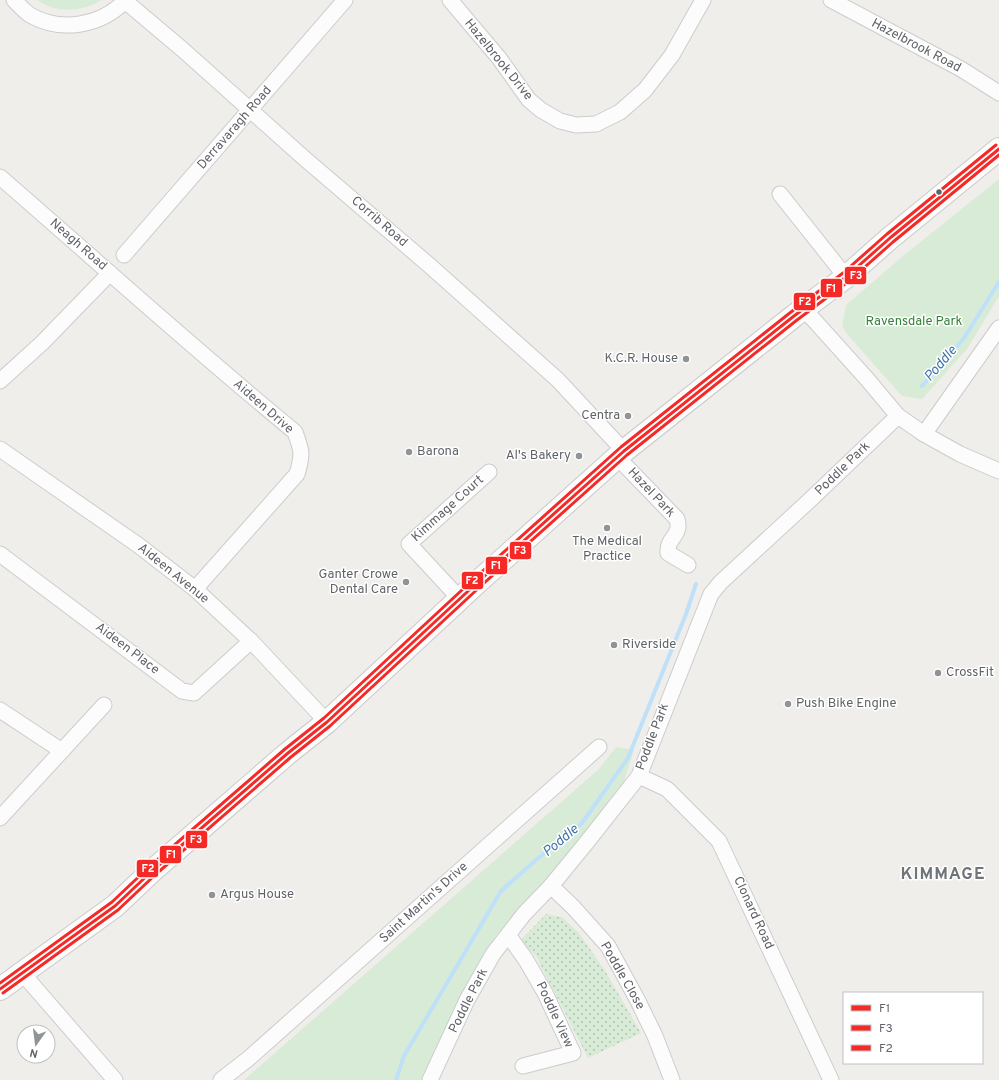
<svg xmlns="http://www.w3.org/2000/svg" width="999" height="1080" font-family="Overpass,sans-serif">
	<defs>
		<pattern id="grass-dots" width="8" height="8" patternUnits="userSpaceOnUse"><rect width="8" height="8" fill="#d8ebd6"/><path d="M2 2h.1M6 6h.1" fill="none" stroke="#b2c2b1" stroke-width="1.8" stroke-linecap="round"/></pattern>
	</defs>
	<rect width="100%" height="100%" fill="#efeeea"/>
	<path fill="url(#grass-dots)" d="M546 914 562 917 578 932 604 969 641 1033 588 1058 536 956 520 941Z"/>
	<g fill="#d8ebd6">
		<path d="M37 0H102C81 12 57 14 37 0Z"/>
		<path d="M999 179V296L967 349 922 399 902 396 848 335 842 326 846 305 908 252Z"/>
		<path d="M616 747 634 750 617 803 590 838 496 935 474 970 422 1080H244L599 769Z"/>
	</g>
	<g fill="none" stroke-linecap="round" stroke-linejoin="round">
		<g stroke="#bfe0f9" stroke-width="4">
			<path d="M922 386 964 338 999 282"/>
			<path d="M396 1080 404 1056 501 891 537 859 582 823 628 758 686 614 696 584"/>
		</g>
		<defs>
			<g id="street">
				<path d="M14 0C19 5 24 11 30 15 61 33 101 26 126 0"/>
				<path d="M450 0 499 58 529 100 541 110 560 121 576 125 596 124 620 112 645 90 672 55 703 0"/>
				<path d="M831 0 961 69 999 93"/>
				<path d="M125 1 182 49 304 158 429 265 558 380 624 451"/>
				<path d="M0 177C98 262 194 349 295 432 302 451 303 454 297 474L195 589"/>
				<path d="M780 194 846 277"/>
				<path d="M124 255 345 0"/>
				<path d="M804 309 867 379 898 416 924 434 960 454 999 471"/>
				<path d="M0 381 42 343 110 273"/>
				<path d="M924 434 999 328"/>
				<path d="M0 449 138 545 195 589 251 641 327 722"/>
				<path d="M617 457 677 519C682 537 667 536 668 553L688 565"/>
				<path d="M0 554 182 691 194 693 251 641"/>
				<path d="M460 599 409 544 489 472"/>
				<path d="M0 710 62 751"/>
				<path d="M639 776 667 789 719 841 831 1080"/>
				<path d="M0 818 104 705"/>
				<path d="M551 886 573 907 608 946 638 1001 655 1036 672 1080"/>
				<path d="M508 935 526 960 545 993 573 1053 523 1066"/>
				<path d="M23 974 115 1080"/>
				<path d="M221 1080 248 1059 599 747"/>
				<path d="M430 1080 467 1000 493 954 524 914 551 886 587 842 639 776 705 609 711 594 721 582 811 499 898 416"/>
			</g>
			<path id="secondary" d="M0 989 115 906 152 871 288 753 327 722 480 580 624 451 794 316 846 277 890 238 999 149"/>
		</defs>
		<use href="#street" stroke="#cbcccc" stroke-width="17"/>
		<use href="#secondary" stroke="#cacacb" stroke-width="24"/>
		<use href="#street" stroke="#fdfcfc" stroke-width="15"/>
		<use href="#secondary" stroke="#fdfcfc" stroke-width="22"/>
		<defs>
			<path id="bus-1" d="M0 989 115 906 152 871 288 753 327 722 480 580 624 451 794 316 846 277 890 238 999 149"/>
			<path id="bus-2" d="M3 993 118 910 155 875 291 757 330 726 483 584 627 455 797 320 849 281 893 242 999 155"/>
			<path id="bus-3" d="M0 983 112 902 149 867 285 749 324 718 477 576 621 447 791 312 843 273 887 234 996 145"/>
		</defs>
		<use href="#bus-1" stroke="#fff" stroke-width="6"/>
		<use href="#bus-2" stroke="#fff" stroke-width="6"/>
		<use href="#bus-3" stroke="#fff" stroke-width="6"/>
		<use href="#bus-1" stroke="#f52a26" stroke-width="3"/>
		<use href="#bus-2" stroke="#f52a26" stroke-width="3"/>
		<use href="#bus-3" stroke="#f52a26" stroke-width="3"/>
	</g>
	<circle fill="#5f6368" stroke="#fff" stroke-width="1.5" cx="939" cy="192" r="3.5"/>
	<g fill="#919496" stroke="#fff" stroke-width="1.5">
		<circle cx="686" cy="359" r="4"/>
		<circle cx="628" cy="416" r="4"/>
		<circle cx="409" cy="452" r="4"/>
		<circle cx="579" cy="456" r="4"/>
		<circle cx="607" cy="528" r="4"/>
		<circle cx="406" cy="582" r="4"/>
		<circle cx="614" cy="645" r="4"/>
		<circle cx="938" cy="673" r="4"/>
		<circle cx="788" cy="704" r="4"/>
		<circle cx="212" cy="895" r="4"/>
	</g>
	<g text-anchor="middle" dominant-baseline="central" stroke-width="3" stroke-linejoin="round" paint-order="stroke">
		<g font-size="13" fill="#5f6368" stroke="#fff">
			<text transform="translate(916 46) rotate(28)">Hazelbrook Road</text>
			<text transform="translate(498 60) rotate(51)">Hazelbrook Drive</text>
			<text transform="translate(235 128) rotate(-49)">Derravaragh Road</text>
			<text transform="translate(379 222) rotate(41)">Corrib Road</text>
			<text transform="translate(78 245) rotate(41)">Neagh Road</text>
			<text transform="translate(263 407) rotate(41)">Aideen Drive</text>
			<text transform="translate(843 469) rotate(-44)">Poddle Park</text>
			<text transform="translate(651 493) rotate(47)">Hazel Park</text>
			<text transform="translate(448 509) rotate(-42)">Kimmage Court</text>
			<text transform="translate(173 574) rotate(39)">Aideen Avenue</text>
			<text transform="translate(127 649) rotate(37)">Aideen Place</text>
			<text transform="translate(653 737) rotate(-69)">Poddle Park</text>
			<text transform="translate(424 903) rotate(-42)">Saint Martin's Drive</text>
			<text transform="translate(753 913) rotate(65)">Clonard Road</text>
			<text transform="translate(622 976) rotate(60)">Poddle Close</text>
			<text transform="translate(469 1001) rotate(-63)">Poddle Park</text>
			<text transform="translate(554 1015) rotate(65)">Poddle View</text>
		</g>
		<g font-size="13" fill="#348238" stroke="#fff">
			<text x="914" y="322">Ravensdale Park</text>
		</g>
		<g font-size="13" fill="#5f6368" stroke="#fff" text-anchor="start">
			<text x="678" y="359" text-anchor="end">K.C.R. House</text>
			<text x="620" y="416" text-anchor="end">Centra</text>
			<text x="417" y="452">Barona</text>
			<text x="571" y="456" text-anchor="end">Al's Bakery</text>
			<text x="607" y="542" text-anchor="middle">The Medical<tspan x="607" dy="15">Practice</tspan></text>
			<text x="398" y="575" text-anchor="end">Ganter Crowe<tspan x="398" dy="15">Dental Care</tspan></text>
			<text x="622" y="645">Riverside</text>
			<text x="946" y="673">CrossFit</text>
			<text x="796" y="704">Push Bike Engine</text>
			<text x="220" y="895">Argus House</text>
		</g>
		<g font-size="14" font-style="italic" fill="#4174aa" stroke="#fff">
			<text transform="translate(941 364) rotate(-49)">Poddle</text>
			<text transform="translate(561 841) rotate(-40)">Poddle</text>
		</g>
		<g font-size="17" font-weight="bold" letter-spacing="1" fill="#70757a" stroke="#fff">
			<text x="943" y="875">KIMMAGE</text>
		</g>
	</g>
	<g stroke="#fff" stroke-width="1.5">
		<rect x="844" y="266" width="23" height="19" rx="4" fill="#f52a26"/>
		<rect x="820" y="278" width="23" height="20" rx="4" fill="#f52a26"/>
		<rect x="793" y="292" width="23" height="19" rx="4" fill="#f52a26"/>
		<rect x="509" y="541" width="23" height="19" rx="4" fill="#f52a26"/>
		<rect x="485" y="556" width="23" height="19" rx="4" fill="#f52a26"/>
		<rect x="461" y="571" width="23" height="19" rx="4" fill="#f52a26"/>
		<rect x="185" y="830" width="23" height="19" rx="4" fill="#f52a26"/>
		<rect x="159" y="845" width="23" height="19" rx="4" fill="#f52a26"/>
		<rect x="136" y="859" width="23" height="19" rx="4" fill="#f52a26"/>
	</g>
	<g font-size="11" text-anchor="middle" font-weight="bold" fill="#fff">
		<text x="856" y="279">F3</text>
		<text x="831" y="292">F1</text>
		<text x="805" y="305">F2</text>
		<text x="520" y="554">F3</text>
		<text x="496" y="569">F1</text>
		<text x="472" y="584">F2</text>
		<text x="196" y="843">F3</text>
		<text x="171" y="858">F1</text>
		<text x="148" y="872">F2</text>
	</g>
	<rect x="843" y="992" width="140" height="72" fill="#ffffff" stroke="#bfc1c3"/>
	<rect x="851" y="1005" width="20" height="6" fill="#f52a26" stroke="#bfc1c3"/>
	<text x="879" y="1012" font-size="12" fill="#5f6368">F1</text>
	<rect x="851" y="1025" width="20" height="6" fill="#f52a26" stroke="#bfc1c3"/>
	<text x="879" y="1032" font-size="12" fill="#5f6368">F3</text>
	<rect x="851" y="1045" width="20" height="6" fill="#f52a26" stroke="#bfc1c3"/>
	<text x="879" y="1052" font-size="12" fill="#5f6368">F2</text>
	<g transform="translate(36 1044) rotate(194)"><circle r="19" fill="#ffffff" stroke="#bfc1c3"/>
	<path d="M0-3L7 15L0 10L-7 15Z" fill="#919496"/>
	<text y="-6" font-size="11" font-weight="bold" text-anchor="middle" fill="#5f6368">N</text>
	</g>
</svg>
